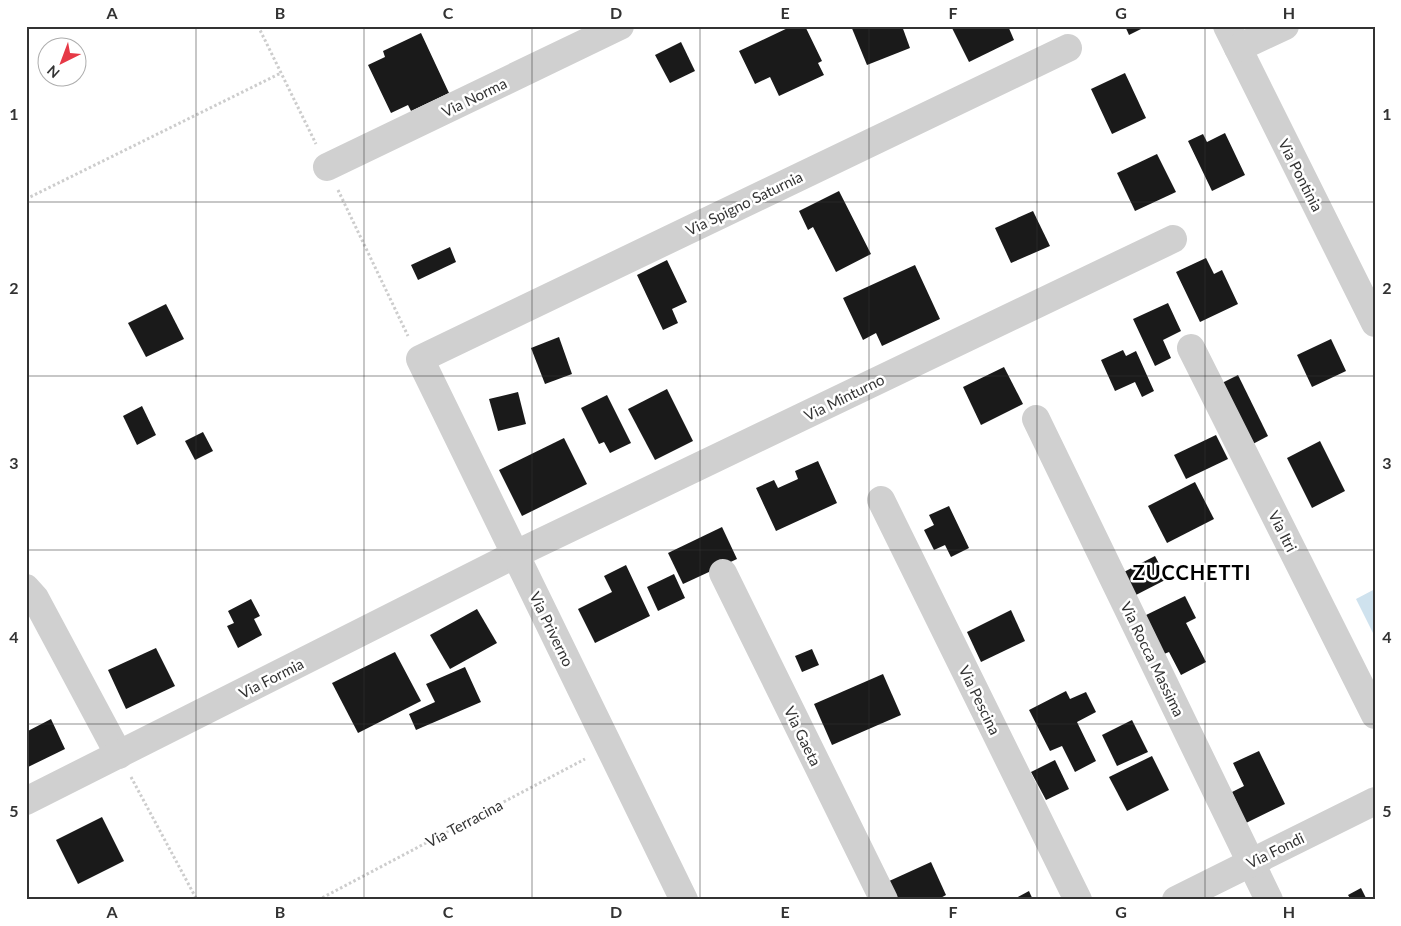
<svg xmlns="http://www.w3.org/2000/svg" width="1401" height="926" font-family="Lato,sans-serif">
	<rect width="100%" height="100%" fill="#fff"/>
	<path fill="#cfe2ee" d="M1375 589V637L1356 599Z"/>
	<g fill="#1a1a1a">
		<path d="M792 26H805L822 61 818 63 824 75 779 96 770 77 755 84 739 51Z"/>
		<path d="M851 26H902L910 48 867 65Z"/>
		<path d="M951 26H1008L1014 40 969 62Z"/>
		<path d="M1125 26H1147L1129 35Z"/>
		<path d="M421 33 449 93 411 111 408 105 391 113 368 65 385 57 383 51Z"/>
		<path d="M681 42 695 71 670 83 655 55Z"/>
		<path d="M1125 73 1146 118 1112 134 1091 89Z"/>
		<path d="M1225 133 1245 175 1212 191 1188 141 1203 134 1207 142Z"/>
		<path d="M1157 154 1176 192 1135 211 1117 173Z"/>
		<path d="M839 191 871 254 836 272 813 227 808 230 799 211Z"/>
		<path d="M1033 211 1050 246 1011 263 995 228Z"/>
		<path d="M450 247 456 262 418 280 411 265Z"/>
		<path d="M1206 258 1214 274 1222 270 1238 304 1200 322 1176 272Z"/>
		<path d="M667 260 687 302 672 309 678 323 663 330 637 275Z"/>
		<path d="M915 265 940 319 882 346 876 333 863 340 843 298Z"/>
		<path d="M1168 303 1181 331 1163 340 1171 358 1155 366 1133 319Z"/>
		<path d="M166 304 184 339 146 357 128 323Z"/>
		<path d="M559 337 572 374 545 384 531 348Z"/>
		<path d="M1331 339 1346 371 1312 387 1297 355Z"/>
		<path d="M1123 350 1126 356 1136 351 1154 391 1142 397 1135 382 1115 391 1101 360Z"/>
		<path d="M1004 367 1023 404 981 425 963 387Z"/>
		<path d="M1238 375 1268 436 1249 446 1218 385Z"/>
		<path d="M667 389 693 441 655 460 628 409Z"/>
		<path d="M518 392 526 424 498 431 489 399Z"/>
		<path d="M607 395 631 443 610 453 604 442 599 444 581 408Z"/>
		<path d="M142 406 156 435 137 445 123 416Z"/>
		<path d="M203 432 213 451 195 460 185 441Z"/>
		<path d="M1216 435 1228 459 1186 479 1174 455Z"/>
		<path d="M564 438 587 484 522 516 499 470Z"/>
		<path d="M1320 441 1345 491 1312 508 1287 458Z"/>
		<path d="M818 461 837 503 776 531 756 488 774 480 778 488 798 479 795 471Z"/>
		<path d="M1195 482 1214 519 1167 543 1148 506Z"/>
		<path d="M949 506 969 548 951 557 945 545 934 550 924 530 934 525 929 515Z"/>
		<path d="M722 527 737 559 683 584 668 553Z"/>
		<path d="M1155 556 1167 579 1134 596 1122 573Z"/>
		<path d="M626 565 650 616 595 643 578 609 612 592 604 576Z"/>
		<path d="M674 574 685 598 658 611 647 587Z"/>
		<path d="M1185 596 1196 618 1186 623 1206 662 1181 675 1169 652 1164 654 1144 616Z"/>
		<path d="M251 599 260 616 254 619 262 635 238 648 227 626 234 623 228 611Z"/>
		<path d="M477 609 497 643 450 669 430 635Z"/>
		<path d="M1011 610 1025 641 981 662 967 632Z"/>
		<path d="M156 648 175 686 126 709 108 670Z"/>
		<path d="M812 649 819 665 802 672 795 656Z"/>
		<path d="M395 652 421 701 358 733 332 683Z"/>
		<path d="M465 667 481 702 416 730 409 714 435 702 426 684Z"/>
		<path d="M883 674 901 715 832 745 814 704Z"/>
		<path d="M1066 691 1070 699 1086 692 1096 712 1077 722 1096 761 1075 772 1062 746 1050 751 1029 710Z"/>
		<path d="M51 719 65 749 26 768V732Z"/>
		<path d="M1132 720 1148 752 1117 766 1102 735Z"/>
		<path d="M1259 751 1285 804 1246 823 1232 792 1244 786 1233 763Z"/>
		<path d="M1152 756 1169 790 1127 811 1109 777Z"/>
		<path d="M1055 760 1069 789 1046 800 1031 772Z"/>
		<path d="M102 817 124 861 78 884 56 840Z"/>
		<path d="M931 862 946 895 937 900H895L887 882Z"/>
		<path d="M1361 888 1367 900H1351L1348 895Z"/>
		<path d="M1029 891 1033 900H1012Z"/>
	</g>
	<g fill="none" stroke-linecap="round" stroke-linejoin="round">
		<g stroke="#cdcdcd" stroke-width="3" stroke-dasharray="2.5 2.5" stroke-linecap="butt">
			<path d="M258 26 316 144"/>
			<path d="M338 190 408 336"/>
			<path d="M26 199 281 73"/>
			<path d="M131 777 197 900"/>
			<path d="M318 900 585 759"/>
		</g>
		<g stroke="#d0d0d0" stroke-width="28">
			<path d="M1227 26 1375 323"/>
			<path d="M1238 48 1285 26"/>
			<path d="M327 167 620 26"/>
			<path d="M1191 348 1375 715"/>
			<path d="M1036 419 1269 900"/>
			<path d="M881 500 1078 900"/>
			<path d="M723 573 884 900"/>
			<path d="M26 588 35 598 119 755"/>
			<path d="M26 801 516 554 1173 239"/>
			<path d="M684 900 420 359 1068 48"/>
			<path d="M1176 900 1375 801"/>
		</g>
	</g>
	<path fill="none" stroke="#333" stroke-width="1" stroke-opacity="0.55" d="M196 26V900M364 26V900M532 26V900M700 26V900M869 26V900M1037 26V900M1205 26V900M26 202H1375M26 376H1375M26 550H1375M26 724H1375"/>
	<g text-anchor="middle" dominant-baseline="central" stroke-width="5" stroke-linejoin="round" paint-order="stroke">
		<g font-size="15" fill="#333" stroke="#fff">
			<text transform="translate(474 97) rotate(-26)">Via Norma</text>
			<text transform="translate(1301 175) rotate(63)">Via Pontinia</text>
			<text transform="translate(744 203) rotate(-26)">Via Spigno Saturnia</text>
			<text transform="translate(844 397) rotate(-26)">Via Minturno</text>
			<text transform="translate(1283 531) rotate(63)">Via Itri</text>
			<text transform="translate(552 629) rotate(64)">Via Priverno</text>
			<text transform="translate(1153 659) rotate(64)">Via Rocca Massima</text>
			<text transform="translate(271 678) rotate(-27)">Via Formia</text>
			<text transform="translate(980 700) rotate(64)">Via Pescina</text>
			<text transform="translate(803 736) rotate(64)">Via Gaeta</text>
			<text transform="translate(464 823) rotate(-28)">Via Terracina</text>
			<text transform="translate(1275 850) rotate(-26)">Via Fondi</text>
		</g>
		<g font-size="20" font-weight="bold" letter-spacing="1" fill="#000" stroke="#fff">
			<text x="1192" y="572">ZUCCHETTI</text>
		</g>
	</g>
	<rect width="1401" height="926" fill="none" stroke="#ffffff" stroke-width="55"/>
	<g transform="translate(62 62) rotate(222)"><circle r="24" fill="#ffffff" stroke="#adadad"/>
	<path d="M0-4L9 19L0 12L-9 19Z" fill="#e63946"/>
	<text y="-8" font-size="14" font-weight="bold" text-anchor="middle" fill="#333333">N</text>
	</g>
	<rect x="28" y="28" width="1346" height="870" fill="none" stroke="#333" stroke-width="2"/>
	<g font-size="16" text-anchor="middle" font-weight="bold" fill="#333">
		<text x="112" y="19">A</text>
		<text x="280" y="19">B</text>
		<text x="448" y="19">C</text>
		<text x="616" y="19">D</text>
		<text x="785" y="19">E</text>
		<text x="953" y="19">F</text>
		<text x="1121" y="19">G</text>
		<text x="1289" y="19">H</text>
		<text x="14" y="120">1</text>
		<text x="1387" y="120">1</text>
		<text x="14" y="294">2</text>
		<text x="1387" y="294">2</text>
		<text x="14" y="469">3</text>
		<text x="1387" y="469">3</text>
		<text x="14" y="643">4</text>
		<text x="1387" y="643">4</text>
		<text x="14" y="817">5</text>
		<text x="1387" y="817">5</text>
		<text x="112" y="918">A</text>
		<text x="280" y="918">B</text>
		<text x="448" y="918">C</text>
		<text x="616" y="918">D</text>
		<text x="785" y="918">E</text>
		<text x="953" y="918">F</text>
		<text x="1121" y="918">G</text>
		<text x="1289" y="918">H</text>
	</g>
</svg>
